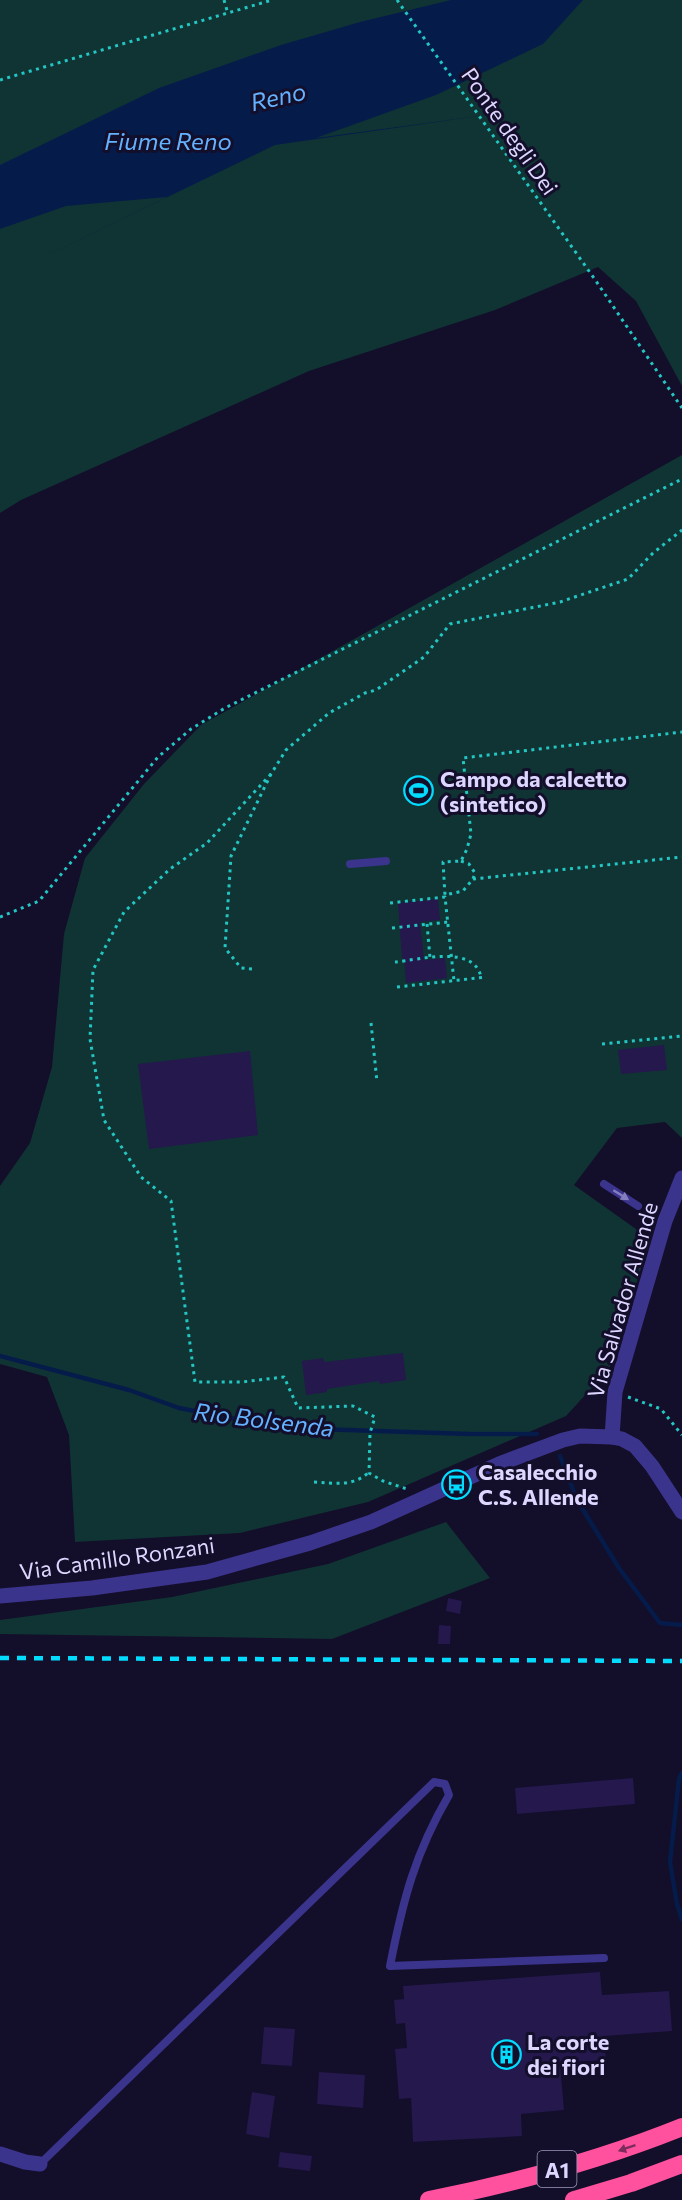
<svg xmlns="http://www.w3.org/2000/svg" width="682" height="2200" font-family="Commissioner,sans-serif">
	<rect width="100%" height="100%" fill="#130e2a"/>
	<g fill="#103434">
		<path d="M0 0H682V386L636 301 598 267 495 310 309 371 21 500 0 513Z"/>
		<path d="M682 455V1138L665 1122 617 1128 574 1185 650 1239 610 1368 566 1416 368 1502 240 1533 75 1542 69 1435 47 1377 0 1364V1186L30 1143 52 1067 64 934 85 858 144 784 201 725Z"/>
		<path d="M446 1522 490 1578 332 1639 0 1634V1620L172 1597 328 1564Z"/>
	</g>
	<path fill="#051c4b" d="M451 0H583L543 44 436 95 316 138 493 114 586 87 493 114 275 145 0 278 167 197 66 206 0 229V165L159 88 281 45 360 22Z"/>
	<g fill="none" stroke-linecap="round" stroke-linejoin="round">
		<g stroke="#051c4b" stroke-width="4.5">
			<path d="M0 1356 129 1390 179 1408 247 1421 316 1429 470 1434H537"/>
			<path d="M560 1456 577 1500 619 1568 660 1623 682 1625"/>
			<path d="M682 1773 679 1779 670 1862 677 1904 682 1919"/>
		</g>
	</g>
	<g fill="#24184d">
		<path d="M438 899 440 920 420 922 424 960 445 958 447 978 406 983 404 958 402 959 398 903Z"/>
		<path d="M664 1045 667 1070 621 1074 618 1050Z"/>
		<path d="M250 1051 258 1135 149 1149 138 1064Z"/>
		<path d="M403 1353 406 1380 380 1384 379 1381 327 1389V1392L306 1395 302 1361 323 1358 324 1362Z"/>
		<path d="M448 1598 462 1601 460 1614 446 1611Z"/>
		<path d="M439 1625 451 1626 450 1644H438Z"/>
		<path d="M633 1778 635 1804 517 1814 515 1788Z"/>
		<path d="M600 1972 602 1995 669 1991 672 2031 604 2036 606 2060 560 2063 564 2110 521 2114 522 2136 413 2142 411 2098 399 2099 395 2049 407 2048 405 2023 396 2024 394 2000 404 1999 403 1986Z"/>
		<path d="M264 2027 295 2029 292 2066 261 2064Z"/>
		<path d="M319 2072 365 2075 363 2108 317 2104Z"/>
		<path d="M252 2092 275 2096 269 2138 246 2134Z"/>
		<path d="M280 2152 312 2156 310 2171 278 2167Z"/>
	</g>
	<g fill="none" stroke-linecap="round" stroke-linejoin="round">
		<g stroke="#23c6c2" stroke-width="3" stroke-dasharray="3 4.5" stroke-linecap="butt">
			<path d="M224 0 228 14"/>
			<path d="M397 0 596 281 682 408"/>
			<path d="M0 80 272 0"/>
			<path d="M271 774 207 843 170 869 124 912 93 970 90 1039 104 1120 141 1177 171 1201 195 1382H242L284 1377 298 1408 353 1406 375 1417 370 1433 369 1473 383 1481 407 1489"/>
			<path d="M461 861 469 864 475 873 473 879 463 891 445 895 443 862 461 861 467 849 471 834 463 758 682 732"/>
			<path d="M473 879 682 857"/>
			<path d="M390 903 445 897 454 981"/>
			<path d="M0 917 39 901 158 757 191 729 225 708 682 479"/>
			<path d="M427 924 430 958"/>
			<path d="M392 928 448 922"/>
			<path d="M395 962C419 960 474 944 481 977"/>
			<path d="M252 969 241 968 225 948 231 856 271 774 286 750 329 713 365 693 376 690 424 657 450 624 560 602 628 579 653 553 682 530"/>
			<path d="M397 987 486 977"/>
			<path d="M371 1023 377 1082"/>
			<path d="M602 1044 682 1036"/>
			<path d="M628 1397 661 1409 682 1435"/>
			<path d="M314 1482C334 1483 352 1487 368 1473"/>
		</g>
		<g stroke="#3b348d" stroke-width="8">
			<path d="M350 864 386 861"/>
			<path d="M604 1184 638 1206"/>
			<path d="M40 2164 434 1782 445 1784 449 1795C415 1853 403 1900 390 1966L604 1958"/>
		</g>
		<g stroke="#3b348d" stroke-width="15">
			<path d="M612 1437 615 1392 665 1221 682 1178"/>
			<path d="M0 1596 92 1588 207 1572 310 1543 371 1522 499 1464 563 1440 580 1436 612 1437 622 1439 635 1446 652 1466 682 1512"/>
			<path d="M0 2154 25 2162 40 2164"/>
		</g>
		<g stroke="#ff519e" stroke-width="18">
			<path d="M429 2200C515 2183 600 2160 682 2127"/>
			<path d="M574 2200 631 2183 682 2164"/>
		</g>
		<path stroke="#02dcff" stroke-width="4.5" stroke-dasharray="9 8" stroke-linecap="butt" d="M0 1658 682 1661"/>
	</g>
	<defs><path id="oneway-solid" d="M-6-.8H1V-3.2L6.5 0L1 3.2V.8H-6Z" transform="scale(1.5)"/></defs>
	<use fill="#847dc0" href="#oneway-solid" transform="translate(621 1195) rotate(32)"/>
	<use fill="#7d2c5e" href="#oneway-solid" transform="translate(627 2148) rotate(161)"/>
	<defs>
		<symbol id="stadium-ring" viewBox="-11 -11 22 22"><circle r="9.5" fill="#130e2a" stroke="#02dcff" stroke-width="1.5"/><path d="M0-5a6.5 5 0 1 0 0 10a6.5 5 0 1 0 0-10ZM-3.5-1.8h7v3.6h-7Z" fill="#02dcff"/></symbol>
		<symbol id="bus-ring" viewBox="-11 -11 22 22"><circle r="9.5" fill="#130e2a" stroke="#02dcff" stroke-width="1.5"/><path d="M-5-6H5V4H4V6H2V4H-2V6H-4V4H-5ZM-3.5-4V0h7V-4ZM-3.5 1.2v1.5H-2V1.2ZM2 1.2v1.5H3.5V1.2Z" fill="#02dcff"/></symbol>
		<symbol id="building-ring" viewBox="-11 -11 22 22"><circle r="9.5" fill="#130e2a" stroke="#02dcff" stroke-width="1.5"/><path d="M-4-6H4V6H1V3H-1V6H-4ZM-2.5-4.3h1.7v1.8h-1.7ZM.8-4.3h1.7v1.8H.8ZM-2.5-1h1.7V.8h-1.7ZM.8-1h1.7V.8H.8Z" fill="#02dcff"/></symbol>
	</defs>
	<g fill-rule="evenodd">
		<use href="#stadium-ring" x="402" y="774" width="33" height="33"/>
		<use href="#bus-ring" x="440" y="1468" width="33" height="33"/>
		<use href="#building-ring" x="490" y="2038" width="33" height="33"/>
	</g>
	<g text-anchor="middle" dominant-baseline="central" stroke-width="6" stroke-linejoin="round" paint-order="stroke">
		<rect fill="#130e2a" stroke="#a09abf" stroke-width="1.5" x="537.5" y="2151" width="39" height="36" rx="4.5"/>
		<g font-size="21" font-weight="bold" fill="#ddd6ff">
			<text x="557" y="2169">A1</text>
		</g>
		<g font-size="22" fill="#ddd6ff" stroke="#130e2a">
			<text transform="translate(510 131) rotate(55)">Ponte degli Dei</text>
			<text transform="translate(622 1300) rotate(-74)">Via Salvador Allende</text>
			<text transform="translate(117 1558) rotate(-8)">Via Camillo Ronzani</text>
		</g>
		<g font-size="22" font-weight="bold" fill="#ddd6ff" stroke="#130e2a" text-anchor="start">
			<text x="440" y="778">Campo da calcetto<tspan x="440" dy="25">(sintetico)</tspan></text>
			<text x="478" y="1471">Casalecchio<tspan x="478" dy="25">C.S. Allende</tspan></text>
			<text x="527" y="2041">La corte<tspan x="527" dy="25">dei fiori</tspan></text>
		</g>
		<g font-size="24" font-style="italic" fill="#64b2ff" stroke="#130e2a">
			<text transform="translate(278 96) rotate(-13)">Reno</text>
			<text x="168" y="140">Fiume Reno</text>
			<text transform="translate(264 1419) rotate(7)">Rio Bolsenda</text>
		</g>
	</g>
</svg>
